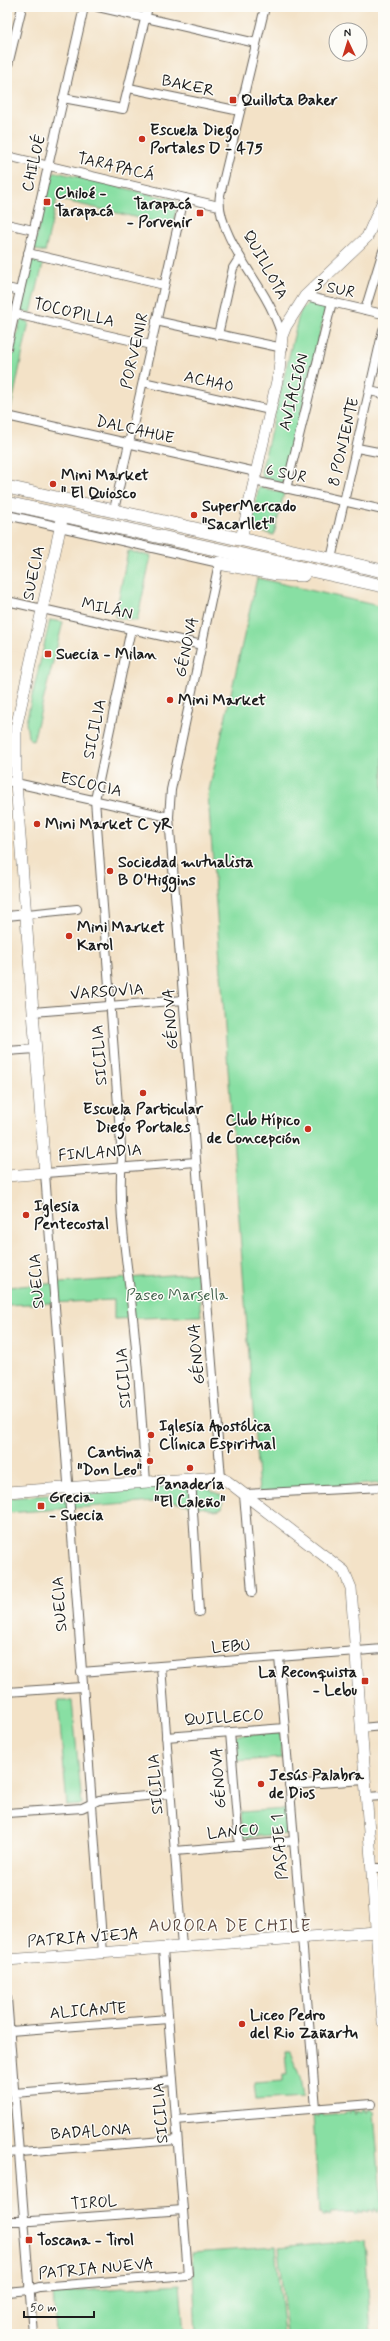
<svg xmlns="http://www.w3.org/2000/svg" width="390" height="2341" font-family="Mynerve,sans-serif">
	<rect width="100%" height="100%" fill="#fdfcf7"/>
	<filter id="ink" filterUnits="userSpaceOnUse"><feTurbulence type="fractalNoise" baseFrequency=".025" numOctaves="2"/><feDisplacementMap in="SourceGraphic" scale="8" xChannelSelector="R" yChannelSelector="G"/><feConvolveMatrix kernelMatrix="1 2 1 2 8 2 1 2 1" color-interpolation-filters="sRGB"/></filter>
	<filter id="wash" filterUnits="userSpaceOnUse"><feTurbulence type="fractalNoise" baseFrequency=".012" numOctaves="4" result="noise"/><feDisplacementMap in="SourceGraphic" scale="16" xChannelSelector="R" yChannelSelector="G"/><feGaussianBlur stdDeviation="0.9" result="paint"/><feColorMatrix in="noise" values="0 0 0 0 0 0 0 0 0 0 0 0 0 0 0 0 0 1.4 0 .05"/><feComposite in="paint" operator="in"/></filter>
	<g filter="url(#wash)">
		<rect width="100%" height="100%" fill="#f3e2c7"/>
		<g fill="#88dfa3" stroke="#527e60">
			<path d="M56 172 175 200 177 204 173 226 57 199 45 252 36 250 34 247 51 176Z"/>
			<path d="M37 258 44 260 31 313 22 311 21 308 31 261Z"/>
			<path d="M309 302 324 305 326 308 285 479 282 483 263 478 261 472 298 319 301 310Z"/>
			<path d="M22 320 29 322 11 409 7 408V376L20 322Z"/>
			<path d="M259 487 284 493 274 535 250 529Z"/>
			<path d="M128 551 151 556 137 621 115 617Z"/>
			<path d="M257 578 383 607V1483L259 1492 208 795Z"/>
			<path d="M50 620 63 622 33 741 28 737 26 722Z"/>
			<path d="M197 1273 201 1316 114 1319V1300L7 1305V1287Z"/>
			<path d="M174 1486 208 1488 223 1497 222 1508 216 1510 167 1501 7 1513V1498Z"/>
			<path d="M58 1701H72L82 1805 67 1806Z"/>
			<path d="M280 1733 282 1758 236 1761 234 1737 237 1735Z"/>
			<path d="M287 1809 288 1834 242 1837 240 1812Z"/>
			<path d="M285 2051H290L300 2077 303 2097 256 2100 254 2083 283 2081V2075H287Z"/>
			<path d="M362 2110H365V2113H368V2110L374 2112 382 2209H379V2212H377L376 2209 374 2210V2213L369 2210V2213L363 2211V2214H360V2211H358V2214L355 2215 354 2212 330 2213V2216L327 2217 325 2214V2217H322L321 2214H319L313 2114 318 2117V2114L322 2113V2116L345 2114V2112L348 2111V2114H350L351 2111H354V2114H356V2111L362 2113Z"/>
			<path d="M365 2240 371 2334H287L278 2248Z"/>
			<path d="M275 2247 284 2334H196L192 2253Z"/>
			<path d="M180 2284 184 2334H56L53 2293Z"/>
		</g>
	</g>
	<g filter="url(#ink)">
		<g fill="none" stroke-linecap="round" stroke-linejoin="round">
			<defs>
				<g id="street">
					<path d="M98 7 256 43"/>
					<path d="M265 7 220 195C215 226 250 271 265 297 272 309 278 323 282 336"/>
					<path d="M7 69 22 7"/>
					<path d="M129 88 240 111"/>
					<path d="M63 98 123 109 148 7"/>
					<path d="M7 156 219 206"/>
					<path d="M7 224 33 230"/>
					<path d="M28 253 164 285"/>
					<path d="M7 288 20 291"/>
					<path d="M305 296 383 314"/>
					<path d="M365 310 383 251"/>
					<path d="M15 314 151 345"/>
					<path d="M156 321 283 348"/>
					<path d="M218 335 233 268 240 257"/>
					<path d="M7 348 84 7"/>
					<path d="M143 382 270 410"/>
					<path d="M370 391 383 394"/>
					<path d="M7 416 256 472"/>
					<path d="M357 448 383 453"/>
					<path d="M254 481 383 510"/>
					<path d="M286 489 332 302"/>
					<path d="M114 510 184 198"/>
					<path d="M7 515 219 563 171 790 169 817 221 1478"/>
					<path d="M331 559 383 330"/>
					<path d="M7 601 202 645"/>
					<path d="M131 629 95 800 122 1159C117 1211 128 1266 133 1318 139 1373 142 1427 146 1482"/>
					<path d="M7 781 169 817"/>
					<path d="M7 916 77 909"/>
					<path d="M33 1012 184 1000"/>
					<path d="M7 1051 36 1049"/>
					<path d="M191 1478 199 1612"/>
					<path d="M252 1592 244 1494 383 1487"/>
					<path d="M279 1657 316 2108"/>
					<path d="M161 1666 182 1947"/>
					<path d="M81 1672 383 1649"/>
					<path d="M7 1692 82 1687"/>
					<path d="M361 1728 383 1726"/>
					<path d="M230 1732 239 1846"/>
					<path d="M166 1737 285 1728"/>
					<path d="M289 1785 365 1780"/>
					<path d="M366 1797 383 1796"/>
					<path d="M7 1813 82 1808 99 1800 170 1794"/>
					<path d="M175 1851 294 1841"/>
					<path d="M372 1868H383"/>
					<path d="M103 1953 45 1173 196 1162"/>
					<path d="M7 1998 33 2334"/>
					<path d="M10 2031 168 2019"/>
					<path d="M14 2093 173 2081"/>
					<path d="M176 2120 372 2104"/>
					<path d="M7 2153 177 2140"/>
					<path d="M7 2221H32L183 2210"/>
					<path d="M7 2292 29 2290 39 2287 188 2275 163 1949"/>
				</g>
				<g id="secondary">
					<path d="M241 539 279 372 282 336 286 326 305 296 367 237 383 201"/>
					<path d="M7 1176 45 1173 16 783V728L63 515"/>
					<path d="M7 1492 219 1477 227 1481 344 1571 351 1588 383 2022"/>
					<path d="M7 1960 376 1932"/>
				</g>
				<g id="primary">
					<path d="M7 487 383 571"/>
					<path d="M7 503 383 586"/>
					<path d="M219 563 277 574 303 575"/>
				</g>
			</defs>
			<use href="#street" stroke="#676158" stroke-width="10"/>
			<use href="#secondary" stroke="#676158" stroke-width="12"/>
			<use href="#primary" stroke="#676158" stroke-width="14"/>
			<use href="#street" stroke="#fff" stroke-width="8"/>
			<use href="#secondary" stroke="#fff" stroke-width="11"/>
			<use href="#primary" stroke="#fff" stroke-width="13"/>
		</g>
	</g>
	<g fill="#c8321e" stroke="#fdfcf7" stroke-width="1.5">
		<rect x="229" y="96" width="8" height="8" rx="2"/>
		<circle cx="142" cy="139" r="4"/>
		<rect x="43" y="198" width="8" height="8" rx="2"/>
		<rect x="196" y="209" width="8" height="8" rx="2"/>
		<circle cx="53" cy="484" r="4"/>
		<circle cx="194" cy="515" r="4"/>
		<rect x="44" y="650" width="8" height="8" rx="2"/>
		<circle cx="170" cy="700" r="4"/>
		<circle cx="37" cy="824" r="4"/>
		<circle cx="110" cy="871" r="4"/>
		<circle cx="69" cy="936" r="4"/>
		<circle cx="143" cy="1093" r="4"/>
		<circle cx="308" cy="1129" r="4"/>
		<circle cx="26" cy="1215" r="4"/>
		<circle cx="151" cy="1435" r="4"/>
		<circle cx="150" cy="1461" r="4"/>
		<circle cx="190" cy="1468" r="4"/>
		<rect x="37" y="1502" width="8" height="8" rx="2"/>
		<rect x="361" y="1677" width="8" height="8" rx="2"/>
		<circle cx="261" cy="1784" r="4"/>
		<circle cx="242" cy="2024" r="4"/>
		<rect x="25" y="2236" width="8" height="8" rx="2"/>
	</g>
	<g text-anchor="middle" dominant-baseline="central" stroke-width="3" stroke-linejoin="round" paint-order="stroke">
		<g font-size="16" fill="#1c1c1c" stroke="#fdfcf7">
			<text transform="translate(188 86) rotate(12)">BAKER</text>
			<text transform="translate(34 163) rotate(-77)">CHILOÉ</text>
			<text transform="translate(116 167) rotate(13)">TARAPACÁ</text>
			<text transform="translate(265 265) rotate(61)">QUILLOTA</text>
			<text transform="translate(335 289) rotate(13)">3 SUR</text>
			<text transform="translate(74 313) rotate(13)">TOCOPILLA</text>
			<text transform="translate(135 351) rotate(-77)">PORVENIR</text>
			<text transform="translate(209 382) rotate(13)">ACHAO</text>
			<text transform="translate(294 392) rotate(-76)">AVIACIÓN</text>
			<text transform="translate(135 430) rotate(13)">DALCAHUE</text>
			<text transform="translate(344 442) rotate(-77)">8 PONIENTE</text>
			<text transform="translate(286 474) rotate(12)">6 SUR</text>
			<text transform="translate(34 573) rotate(-78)">SUECIA</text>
			<text transform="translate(107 609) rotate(13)">MILÁN</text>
			<text transform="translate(187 647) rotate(-78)">GÉNOVA</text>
			<text transform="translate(95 729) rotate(-78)">SICILIA</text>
			<text transform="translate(91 785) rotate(13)">ESCOCIA</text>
			<text transform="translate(107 992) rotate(-4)">VARSOVIA</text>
			<text transform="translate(171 1019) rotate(-94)">GÉNOVA</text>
			<text transform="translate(100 1055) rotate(-94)">SICILIA</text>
			<text transform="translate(100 1153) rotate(-4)">FINLANDIA</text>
			<text transform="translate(37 1281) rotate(-94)">SUECIA</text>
			<text transform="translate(197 1354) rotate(-95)">GÉNOVA</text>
			<text transform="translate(124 1378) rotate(-94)">SICILIA</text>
			<text transform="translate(60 1604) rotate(-94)">SUECIA</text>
			<text transform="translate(231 1647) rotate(-4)">LEBU</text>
			<text transform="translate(224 1718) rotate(-4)">QUILLECO</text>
			<text transform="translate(219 1778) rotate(-94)">GÉNOVA</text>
			<text transform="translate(156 1784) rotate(-94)">SICILIA</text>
			<text transform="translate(233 1832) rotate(-5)">LANCO</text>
			<text transform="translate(280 1847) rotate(-95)">PASAJE 1</text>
			<text transform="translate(83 1938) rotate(-4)">PATRIA VIEJA</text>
			<text transform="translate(88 2011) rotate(-4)">ALICANTE</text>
			<text transform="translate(161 2113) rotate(-94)">SICILIA</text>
			<text transform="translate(91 2132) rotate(-4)">BADALONA</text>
			<text transform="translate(94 2203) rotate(-4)">TIROL</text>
			<text transform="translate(96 2269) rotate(-5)">PATRIA NUEVA</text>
		</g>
		<g font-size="16" font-weight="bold" fill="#1c1c1c" stroke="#fdfcf7" text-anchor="start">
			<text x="241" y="100">Quillota Baker</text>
			<text x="150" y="130">Escuela Diego<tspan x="150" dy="18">Portales D - 475</tspan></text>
			<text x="55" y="193">Chiloé -<tspan x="55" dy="18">Tarapacá</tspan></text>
			<text x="192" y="204" text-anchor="end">Tarapacá<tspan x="192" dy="18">- Porvenir</tspan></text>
			<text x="61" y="475">Mini Market<tspan x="61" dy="18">" El Quiosco</tspan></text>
			<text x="202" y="506">SuperMercado<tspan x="202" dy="18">"Sacarllet"</tspan></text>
			<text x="56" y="654">Suecia - Milan</text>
			<text x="178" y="700">Mini Market</text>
			<text x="45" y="824">Mini Market C yR</text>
			<text x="118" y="862">Sociedad mutualista<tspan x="118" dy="18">B O'Higgins</tspan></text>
			<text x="77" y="927">Mini Market<tspan x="77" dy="18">Karol</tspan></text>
			<text x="143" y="1109" text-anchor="middle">Escuela Particular<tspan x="143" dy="18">Diego Portales</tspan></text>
			<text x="300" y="1120" text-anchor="end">Club Hípico<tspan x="300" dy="18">de Concepción</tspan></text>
			<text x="34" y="1206">Iglesia<tspan x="34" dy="18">Pentecostal</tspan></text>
			<text x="159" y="1426">Iglesia Apostólica<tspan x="159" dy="18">Clínica Espiritual</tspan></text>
			<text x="142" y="1452" text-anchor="end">Cantina<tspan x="142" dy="18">"Don Leo"</tspan></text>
			<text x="190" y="1484" text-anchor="middle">Panadería<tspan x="190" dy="18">"El Caleño"</tspan></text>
			<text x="49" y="1497">Grecia<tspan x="49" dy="18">- Suecia</tspan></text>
			<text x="357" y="1672" text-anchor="end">La Reconquista<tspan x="357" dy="18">- Lebu</tspan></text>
			<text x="269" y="1775">Jesús Palabra<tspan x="269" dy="18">de Dios</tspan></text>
			<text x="250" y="2015">Liceo Pedro<tspan x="250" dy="18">del Rio Zañartu</tspan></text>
			<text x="37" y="2240">Toscana - Tirol</text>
		</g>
		<g font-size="16" fill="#42604b" stroke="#fdfcf7">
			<text x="177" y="1295">Paseo Marsella</text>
		</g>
		<g font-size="17" letter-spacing="1" fill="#5b4942" stroke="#fdfcf7">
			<text x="230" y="1926">AURORA DE CHILE</text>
		</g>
	</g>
	<rect width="390" height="2341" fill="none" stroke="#fdfcf7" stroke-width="24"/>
	<g transform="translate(348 42) rotate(356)"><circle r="19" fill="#fdfcf7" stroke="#a3a29f"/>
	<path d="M0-3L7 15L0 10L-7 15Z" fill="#c8321e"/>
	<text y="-6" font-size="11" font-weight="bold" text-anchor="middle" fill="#1c1c1c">N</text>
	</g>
	<path d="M24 2311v6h70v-6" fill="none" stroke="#1c1c1c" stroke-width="2"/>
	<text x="30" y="2311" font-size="12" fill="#1c1c1c" stroke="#fdfcf7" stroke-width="3" paint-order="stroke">50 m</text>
</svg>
